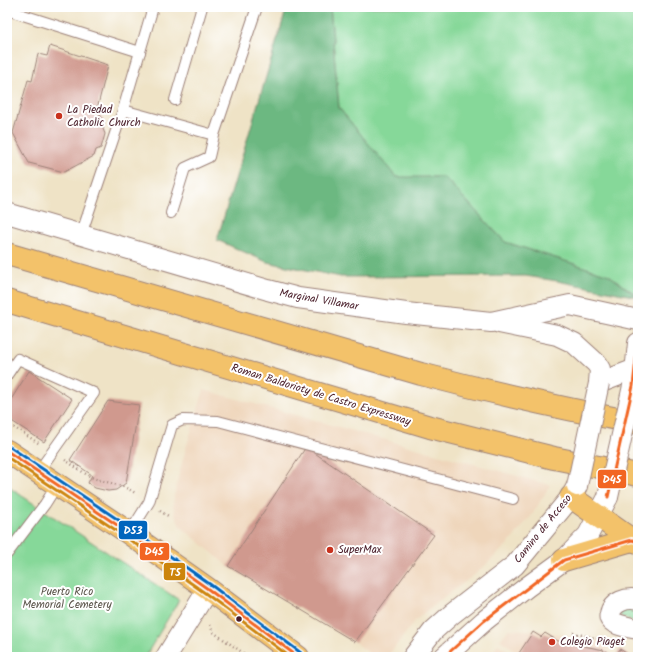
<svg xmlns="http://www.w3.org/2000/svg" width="645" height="664" font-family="Kalam,sans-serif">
	<rect width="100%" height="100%" fill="#fff"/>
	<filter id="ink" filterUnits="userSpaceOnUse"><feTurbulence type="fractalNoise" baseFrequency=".025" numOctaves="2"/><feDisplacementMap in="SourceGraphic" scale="8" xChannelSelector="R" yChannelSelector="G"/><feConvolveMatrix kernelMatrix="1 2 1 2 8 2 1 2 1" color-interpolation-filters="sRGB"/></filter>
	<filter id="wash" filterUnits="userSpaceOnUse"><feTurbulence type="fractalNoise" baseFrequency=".012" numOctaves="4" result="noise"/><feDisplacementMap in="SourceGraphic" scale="16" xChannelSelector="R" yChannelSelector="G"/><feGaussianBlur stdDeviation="0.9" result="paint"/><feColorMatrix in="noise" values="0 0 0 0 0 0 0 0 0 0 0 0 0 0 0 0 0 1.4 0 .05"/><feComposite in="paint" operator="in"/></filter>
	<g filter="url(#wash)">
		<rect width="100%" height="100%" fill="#efe3c6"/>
		<g fill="#efd6bb">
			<path d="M204 390 550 485 532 515 509 543 478 572 426 611 415 621 387 657H374L355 642 228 566 180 526 175 514 173 504 176 486 186 448Z"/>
			<path d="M509 629 538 631 612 643 602 657H525L500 640Z"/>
			<path d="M498 644 518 657H490Z"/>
		</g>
		<g fill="#86d899" stroke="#687c62">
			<path d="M330 7H638V296L609 275 505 242 444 177 396 178 339 108Z"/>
			<path d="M7 486 179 600 145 657H7Z"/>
			<path d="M621 608H638V623L620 616Z"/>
		</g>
		<path fill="#6cb881" stroke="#5b6c56" d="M287 7H330L339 108 396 177H444L505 242 609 275 638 297 557 281 526 276 341 277 267 262 217 240Z"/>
		<g id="blocks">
			<g fill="#d0998e">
				<path d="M50 46 108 65 97 109 104 122 103 129 105 134 101 148 96 150 94 156 64 172 29 163 13 133 28 80 32 81 38 54 47 56Z"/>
				<path d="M29 371 72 399 44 442 7 418V406Z"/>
				<path d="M108 401 139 405 126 483 116 490 108 491 95 488 88 483 92 475 70 460Z"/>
				<path d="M306 447 434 535 355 642 228 566Z"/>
				<path d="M533 632 541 637 545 633 558 641 604 650 600 657H525L519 653Z"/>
				<path d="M620 649 632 657H615Z"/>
				<path d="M606 651 615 657H602Z"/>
			</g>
		</g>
	</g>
	<g filter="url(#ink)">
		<use href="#blocks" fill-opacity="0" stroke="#9c8178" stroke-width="1"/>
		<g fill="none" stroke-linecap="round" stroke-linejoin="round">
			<defs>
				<g id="lane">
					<path d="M7 10 140 52"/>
					<path d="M175 100 202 7"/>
					<path d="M123 110 214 135 257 7"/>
					<path d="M171 213 185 168 209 157 214 135"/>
					<path d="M81 235 123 110 153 7"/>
					<path d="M7 375 18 359 94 393 38 472"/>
					<path d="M129 534 149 502 172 425 183 420 218 421 513 499"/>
					<path d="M7 554 45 504 57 485"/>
				</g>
				<g id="street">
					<path d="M7 213 268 290 298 298 406 313 491 322 570 305 638 320"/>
					<path d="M499 323 557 335 574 343 596 363 600 369 599 383 638 368"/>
					<path d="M634 382 638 343"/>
					<path d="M638 600C627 597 612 602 610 614 609 617 609 618 611 620 614 625 632 628 638 629"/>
					<path d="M166 657 208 589"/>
					<path d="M413 657 433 631 452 614 515 565 571 497 577 486"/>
					<path d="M444 657 484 621 527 587 564 560 588 535 608 497"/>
				</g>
				<path id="primary" d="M7 451 123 529 208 589 298 657"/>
				<g id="highway">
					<path d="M7 254 421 374C493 393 565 409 638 423"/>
					<path d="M7 301 430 427 554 458 638 475"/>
					<path d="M571 497 632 540 638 542"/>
					<path d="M564 560 632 540"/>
				</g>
			</defs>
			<use href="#lane" stroke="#9c8178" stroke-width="12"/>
			<use href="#street" stroke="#9c8178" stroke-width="22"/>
			<use href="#primary" stroke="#9c8178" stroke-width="24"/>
			<use href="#highway" stroke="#9c8178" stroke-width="24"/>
			<g stroke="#9c8178" stroke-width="2.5" stroke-dasharray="1 3" stroke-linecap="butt">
				<path d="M7 423 40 444"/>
				<path d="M65 460C73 465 82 472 91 477 105 483 123 484 135 493"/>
				<path d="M160 511 170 517"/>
				<path d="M210 625 213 632 249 657"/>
				<path d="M573 633 600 639"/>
			</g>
			<use href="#lane" stroke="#fff" stroke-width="10"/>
			<use href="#street" stroke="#fff" stroke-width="20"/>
			<use href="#primary" stroke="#f3c26a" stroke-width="22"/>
			<use href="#highway" stroke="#f3c26a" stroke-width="22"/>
			<defs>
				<g id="street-bridge">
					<path d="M577 486 599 383"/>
					<path d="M608 497 633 386"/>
				</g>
			</defs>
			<use href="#street-bridge" stroke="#9c8178" stroke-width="22" stroke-linecap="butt"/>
			<use href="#street-bridge" stroke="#fff" stroke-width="20"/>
			<defs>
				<g id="bus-1">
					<path d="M7 451 123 529 208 589 298 657"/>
					<path d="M608 497 633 386 638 343"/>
					<path d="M444 657 484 621 564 560 632 540 638 542"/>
				</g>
				<path id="bus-2" d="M7 457 120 533 205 593 290 657"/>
				<path id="bus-3" d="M10 447 126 525 211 585 301 653"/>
			</defs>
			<use href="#bus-1" stroke="#fff" stroke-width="6"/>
			<use href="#bus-2" stroke="#fff" stroke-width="6"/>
			<use href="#bus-3" stroke="#fff" stroke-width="6"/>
			<use href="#bus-1" stroke="#f26522" stroke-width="3"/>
			<use href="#bus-2" stroke="#cc840b" stroke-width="3"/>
			<use href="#bus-3" stroke="#0065bd" stroke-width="3"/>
		</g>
	</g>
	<g fill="#c8321e" stroke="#fff" stroke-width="1.5">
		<circle cx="59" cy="116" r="4"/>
		<circle cx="330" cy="550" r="4"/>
		<circle cx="552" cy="642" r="4"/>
	</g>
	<circle fill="#4a1f2b" stroke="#fff" stroke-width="1.5" cx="239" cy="619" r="3.5"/>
	<g text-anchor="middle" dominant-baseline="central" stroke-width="4" stroke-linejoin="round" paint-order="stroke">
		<g font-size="11" fill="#4a1f2b" stroke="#fff" text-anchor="start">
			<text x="67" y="110">La Piedad<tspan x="67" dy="13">Catholic Church</tspan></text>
			<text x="338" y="550">SuperMax</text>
			<text x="560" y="642">Colegio Piaget</text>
		</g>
		<g font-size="11" fill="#4a1f2b" stroke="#fff">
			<text transform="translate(319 300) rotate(10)">Marginal Villamar</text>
			<text transform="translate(321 395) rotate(17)">Roman Baldorioty de Castro Expressway</text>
			<text transform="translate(543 529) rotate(-51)">Camino de Acceso</text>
		</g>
		<g font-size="11" fill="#5c564c" stroke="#fff">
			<text x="67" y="592">Puerto Rico<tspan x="67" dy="13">Memorial Cemetery</tspan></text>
		</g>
	</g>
	<g stroke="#fff" stroke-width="1.5">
		<rect x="597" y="469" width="30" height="20" rx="4" fill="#f26522"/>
		<rect x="118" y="520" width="30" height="20" rx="4" fill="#0065bd"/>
		<rect x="139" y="542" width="31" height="19" rx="4" fill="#f26522"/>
		<rect x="163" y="562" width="23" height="19" rx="4" fill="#cc840b"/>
	</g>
	<g font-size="11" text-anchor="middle" font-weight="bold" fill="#fff">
		<text x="612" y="483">D45</text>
		<text x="133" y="534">D53</text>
		<text x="154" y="555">D45</text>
		<text x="175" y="576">T5</text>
	</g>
	<rect width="645" height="664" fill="none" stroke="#fff" stroke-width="24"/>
</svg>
